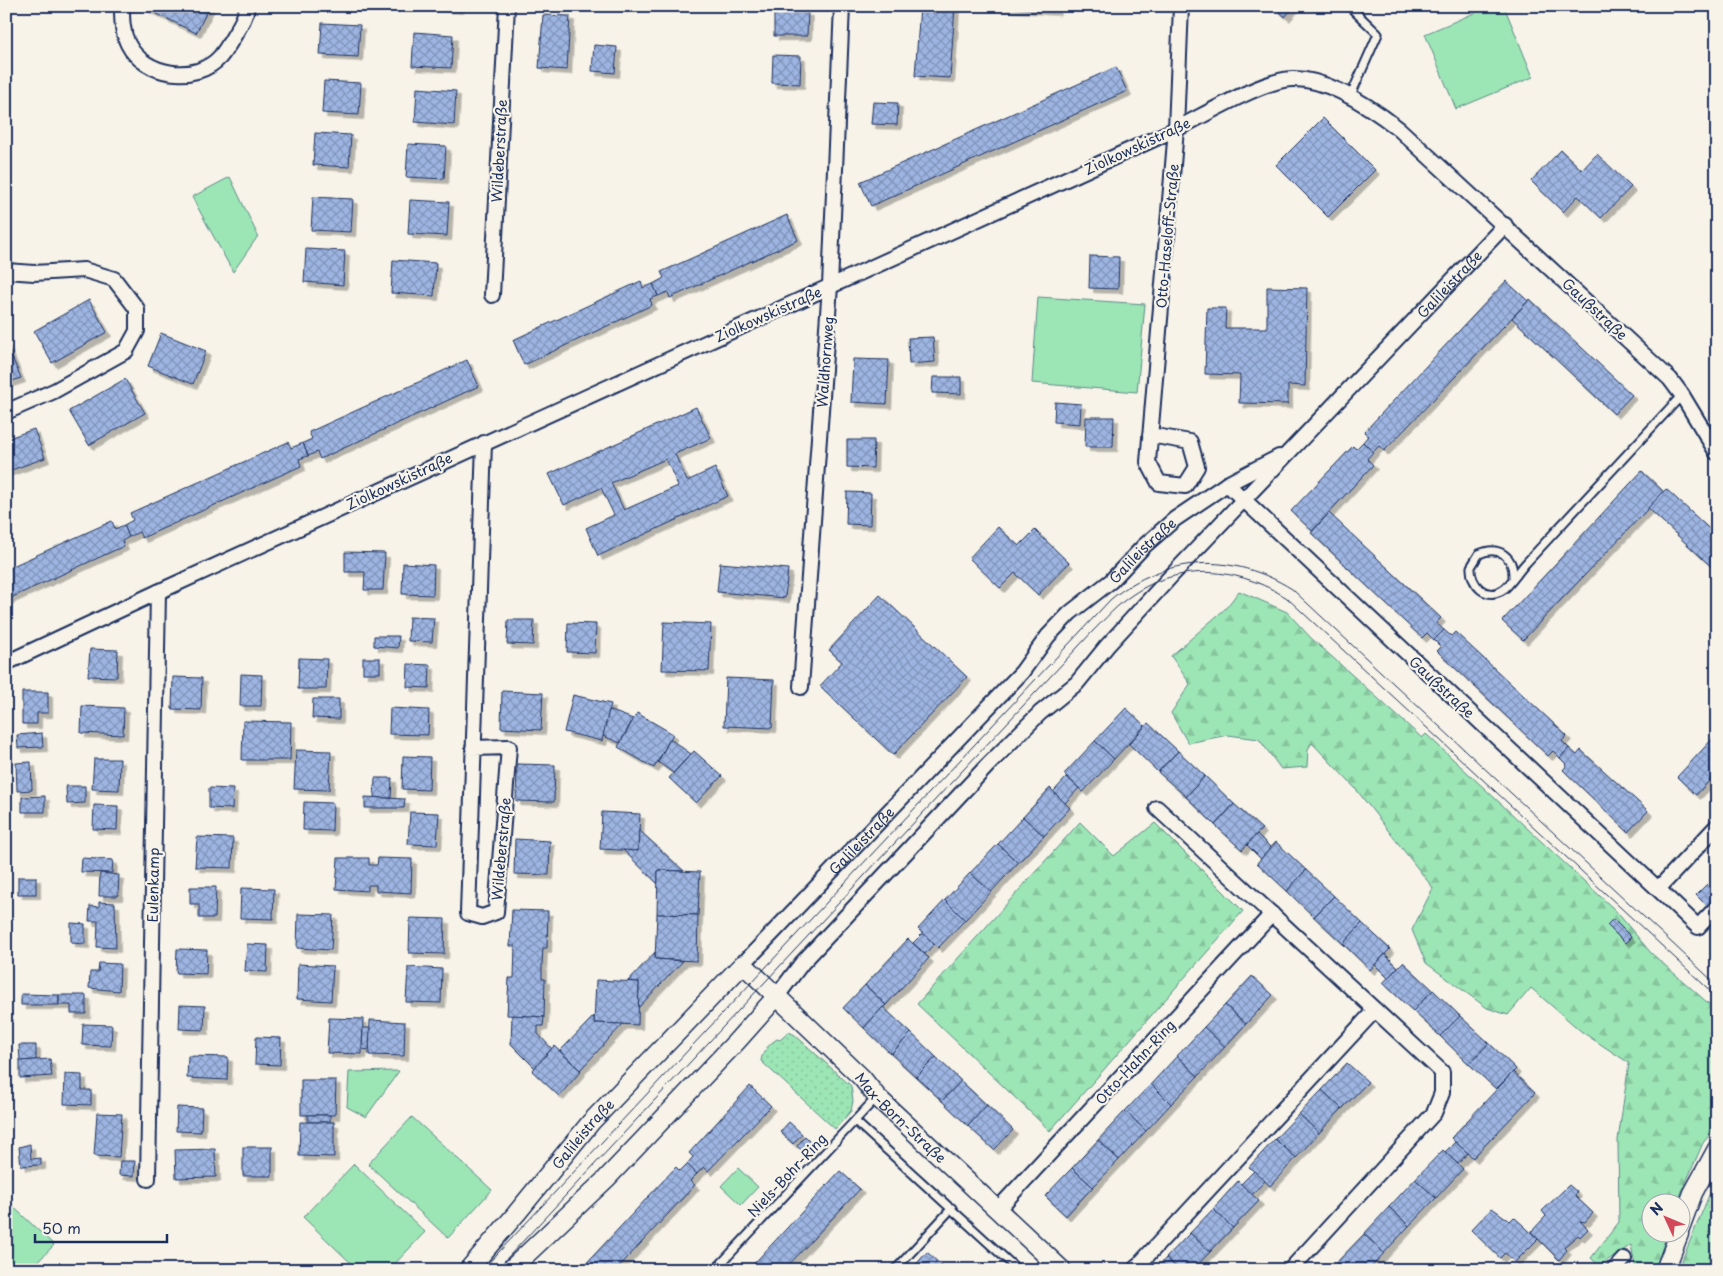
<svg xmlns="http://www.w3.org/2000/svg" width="1723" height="1276" font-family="'Playpen Sans',sans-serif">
	<defs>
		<pattern id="grass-dots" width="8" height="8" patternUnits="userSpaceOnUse" patternTransform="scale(1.25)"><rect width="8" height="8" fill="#9ce5b4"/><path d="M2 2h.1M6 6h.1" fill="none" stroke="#86c59d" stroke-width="1.8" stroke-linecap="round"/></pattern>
		<pattern id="forest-firs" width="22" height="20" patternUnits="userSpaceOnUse" patternTransform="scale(1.25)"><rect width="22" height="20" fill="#9ce5b4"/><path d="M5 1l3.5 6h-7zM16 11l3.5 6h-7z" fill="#86c59d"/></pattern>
		<pattern id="building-cross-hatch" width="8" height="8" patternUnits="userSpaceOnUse" patternTransform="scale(1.25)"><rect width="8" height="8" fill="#9eb5e2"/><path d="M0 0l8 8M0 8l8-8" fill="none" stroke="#8094ba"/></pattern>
		<filter id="shadow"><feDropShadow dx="4.5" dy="4.5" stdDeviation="0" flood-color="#0004"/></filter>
	</defs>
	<rect width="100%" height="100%" fill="#f7f3e8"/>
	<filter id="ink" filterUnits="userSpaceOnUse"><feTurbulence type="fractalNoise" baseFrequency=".02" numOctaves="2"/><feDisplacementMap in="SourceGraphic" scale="10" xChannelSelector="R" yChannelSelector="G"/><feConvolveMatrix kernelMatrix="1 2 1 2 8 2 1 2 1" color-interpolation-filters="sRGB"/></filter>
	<g filter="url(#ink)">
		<path fill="url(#grass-dots)" stroke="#5c8a89" d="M789 1032 795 1035 851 1086 853 1101 851 1111 835 1129 761 1061C762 1052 769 1044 777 1039L780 1040Z"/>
		<g fill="url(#forest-firs)" stroke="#5c8a89">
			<path d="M1239 591 1287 612 1311 638 1422 738 1426 734 1615 910 1651 953 1717 1011V1126L1703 1143 1677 1203 1650 1204V1234H1667L1655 1270H1636L1631 1245 1599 1266 1591 1258 1619 1222 1618 1140 1629 1063 1582 1032 1531 988 1508 1015 1487 1008 1426 963 1412 930 1433 888 1355 788 1312 743 1308 749 1307 767 1281 769 1259 739 1228 735 1188 743 1171 713 1190 684 1171 656 1226 608Z"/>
			<path d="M1080 822 1114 856 1155 823 1243 911 1050 1131 917 1004Z"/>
			<path d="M1717 1176V1270H1678Z"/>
		</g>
		<g fill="#9ce5b4" stroke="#5c8a89">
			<path d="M1491 6H1504L1533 77 1456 109 1425 34Z"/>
			<path d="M230 177 258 236 233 272 192 197Z"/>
			<path d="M1038 297 1145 304 1137 392 1032 383Z"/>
			<path d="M399 1071 366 1117 347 1107 349 1072Z"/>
			<path d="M412 1117 492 1190 448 1238 368 1164Z"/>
			<path d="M354 1164 425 1232 389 1270H358L303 1217Z"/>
			<path d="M738 1168 758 1187 741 1205 721 1186Z"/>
			<path d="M6 1200 54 1245 30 1270H6Z"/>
		</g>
		<g fill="url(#building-cross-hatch)" stroke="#1b2f5e" fill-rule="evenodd" filter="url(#shadow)">
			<path d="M141 6H210L196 33Z"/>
			<path d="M422 6H459V9Z"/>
			<path d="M920 6H955L950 78 915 76Z"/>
			<path d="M982 6H1057L1056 11Z"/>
			<path d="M1273 6H1295L1285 17Z"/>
			<path d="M774 11 808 12 807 36H774Z"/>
			<path d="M543 15 570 16 567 70 539 68Z"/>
			<path d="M322 23 360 25 358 57 320 55Z"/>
			<path d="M414 32 453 35 451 68 412 66Z"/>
			<path d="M594 45 617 47 615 73 592 71Z"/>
			<path d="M773 55 801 56 800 84 772 83Z"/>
			<path d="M1116 67 1127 91 871 206 860 182Z"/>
			<path d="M324 81 361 83 359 115 322 113Z"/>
			<path d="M417 88 456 91 454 125 415 122Z"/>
			<path d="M873 102 898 103 897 125 871 124Z"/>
			<path d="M1323 118 1375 170 1328 217 1276 165Z"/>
			<path d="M315 133 351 135 349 167 313 165Z"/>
			<path d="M408 144 446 146 444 179 406 177Z"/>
			<path d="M1561 150 1582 170 1597 154 1631 187 1601 218 1578 196 1563 212 1531 181Z"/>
			<path d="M313 197 353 199 351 232 311 230Z"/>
			<path d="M410 200 449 202 447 236 408 234Z"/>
			<path d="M787 215 798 240 670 298 668 292 658 296 653 284 664 278 661 272Z"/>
			<path d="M306 249 345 251 343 285 304 282Z"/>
			<path d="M1090 256 1119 257 1118 289 1089 288Z"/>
			<path d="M393 260 436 263 434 296 391 293Z"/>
			<path d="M641 281 643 288 653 284 658 296 650 299 652 305 524 365 513 340Z"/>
			<path d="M1506 281 1528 301 1384 451 1379 446 1373 452 1363 442 1368 436 1364 432Z"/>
			<path d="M1267 287 1307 288 1305 386 1288 385V404L1239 403 1240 375 1205 374 1207 308H1226L1225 328H1267Z"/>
			<path d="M1530 299 1632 395 1614 414 1512 318Z"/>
			<path d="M89 300 107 332 52 363 34 331Z"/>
			<path d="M161 333 206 351 193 384 148 366Z"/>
			<path d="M933 337 935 362 909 364 908 338Z"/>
			<path d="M6 343 21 378 6 383Z"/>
			<path d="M853 359 889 360 887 404 851 402Z"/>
			<path d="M467 360 479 386 320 459 317 452 308 456 303 443 312 439 309 432Z"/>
			<path d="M933 377H961V394L932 393Z"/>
			<path d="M125 379 145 413 89 445 69 411Z"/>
			<path d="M1055 402 1081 404 1080 424 1054 422Z"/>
			<path d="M696 407 711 438 675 454 687 481 715 468 728 496 598 556 586 528 614 515 601 488 564 505 549 474ZM666 459 678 486 624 510 611 483Z"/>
			<path d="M1086 417H1114L1113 447H1085Z"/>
			<path d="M34 429 45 458 6 472V439Z"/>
			<path d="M847 440H874L873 468 847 467Z"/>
			<path d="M288 442 291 448 303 443 308 456 299 459 301 466 142 538 139 532 129 537 124 525 133 520 130 513Z"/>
			<path d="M1363 442 1373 452 1367 459 1373 465 1312 531 1291 511 1353 446 1356 449Z"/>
			<path d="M1642 471 1664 492 1523 640 1502 621Z"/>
			<path d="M1666 489 1717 536V572L1648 508Z"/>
			<path d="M847 492 871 493 870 525 846 524Z"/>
			<path d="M1329 513 1441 618 1436 623 1444 630 1434 640 1427 633 1422 638 1311 533Z"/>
			<path d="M112 521 115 529 124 525 129 537 122 541 124 546 6 600V569Z"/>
			<path d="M998 527 1019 546 1035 530 1069 563 1038 595 1015 573 1000 588 969 558Z"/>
			<path d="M345 552 385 553 383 590H364L365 572H345Z"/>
			<path d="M403 563 434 565 433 595 402 594Z"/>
			<path d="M720 563 788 569 785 598 717 592Z"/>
			<path d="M880 595 967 677 893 755 820 686 842 662 829 650Z"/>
			<path d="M409 617 434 618 432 642 408 641Z"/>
			<path d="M508 620H534L533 645 507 644Z"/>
			<path d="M664 622 711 624 709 671 662 670Z"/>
			<path d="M568 623 596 624 595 653 567 652Z"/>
			<path d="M1444 630 1451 636 1455 632 1567 736 1562 741 1569 748 1560 758 1553 751 1548 756 1437 651 1441 647 1434 640Z"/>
			<path d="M374 636H399L398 648 374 646Z"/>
			<path d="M90 649 118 650 117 677 88 676Z"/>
			<path d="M299 658 327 659 326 689H298Z"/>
			<rect x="363" y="658" width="17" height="15"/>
			<path d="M408 664 430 665 429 688 407 687Z"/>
			<path d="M241 674 262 675 261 706H240Z"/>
			<path d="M173 677 202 678 201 710 172 709Z"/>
			<path d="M726 678 774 680 772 728 724 726Z"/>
			<path d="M502 691 543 693 541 730 501 728Z"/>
			<path d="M22 692H48V713H37V724H22Z"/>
			<path d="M573 695 611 704 602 741 564 732Z"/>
			<path d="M313 699H339V719L312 718Z"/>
			<path d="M82 706 124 708 123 735 81 733Z"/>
			<path d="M390 708 429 710 428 735 389 734Z"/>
			<path d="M1126 708 1145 726 1114 759 1095 741Z"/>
			<path d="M609 710 633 719 620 743 603 736Z"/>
			<path d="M637 713 673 734 654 768 618 747Z"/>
			<path d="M243 721 291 722 290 760H242Z"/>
			<path d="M1148 723 1178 751 1158 772 1129 744Z"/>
			<path d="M42 733 43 747 18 748 17 735Z"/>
			<path d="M1717 734V773L1696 795 1677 777Z"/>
			<path d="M670 739 691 754 673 773 658 762Z"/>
			<path d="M1095 741 1114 759 1083 792 1064 774Z"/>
			<path d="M1569 748 1577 755 1581 750 1648 811 1628 832 1563 770 1567 765 1560 758Z"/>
			<path d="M296 750 331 751 329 790 294 789Z"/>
			<path d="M694 751 722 776 696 803 669 778Z"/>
			<path d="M1178 751 1205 776 1186 797 1158 772Z"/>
			<path d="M403 756 430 757 429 790 402 789Z"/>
			<path d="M94 759H120L119 790 92 789Z"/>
			<path d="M31 762 32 790 17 791 16 763Z"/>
			<path d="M517 764 555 765 554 802 516 801Z"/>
			<path d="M1205 776 1234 804 1215 825 1186 797Z"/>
			<path d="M1067 777 1079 788 1065 803 1053 792Z"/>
			<path d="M375 778H392L391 798H374Z"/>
			<path d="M66 786H85V803L67 804Z"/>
			<path d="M209 788 233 789 232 809 209 808Z"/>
			<path d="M1050 788 1070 808 1044 836 1023 817Z"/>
			<path d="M45 796V812H22V797Z"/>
			<path d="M365 797 405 799 404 808H365Z"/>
			<path d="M304 802 333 803 332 831 303 830Z"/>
			<path d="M1234 804 1262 829 1242 850 1215 825Z"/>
			<path d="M94 805 118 806 117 830 93 829Z"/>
			<path d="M410 812 439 813 437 845 408 844Z"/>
			<path d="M602 812 640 814 638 851 600 849Z"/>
			<path d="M1023 817 1044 836 1018 863 998 844Z"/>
			<path d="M639 830 684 871 658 870V884L623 850 638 851Z"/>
			<path d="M1257 834 1271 848 1261 859 1247 845Z"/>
			<path d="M197 837 233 838 232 868 195 867Z"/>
			<path d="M515 839 550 841 549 875 514 874Z"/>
			<path d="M1276 842 1306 870 1287 891 1257 863Z"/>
			<path d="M998 844 1018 863 991 892 970 873Z"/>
			<path d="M82 858 113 860 112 873 81 872Z"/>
			<path d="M338 858H369V865H377L378 858 412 859 411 893 376 891V885H368V891L336 889Z"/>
			<path d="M658 870 700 872 698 915 657 914Z"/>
			<path d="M1306 870 1334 896 1314 917 1287 891Z"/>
			<path d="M100 873 119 875 118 896H99Z"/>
			<path d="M970 873 991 892 965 920 945 900Z"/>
			<rect x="18" y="877" width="18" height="17"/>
			<path d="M1707 884 1717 894V897L1708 907 1696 895Z"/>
			<path d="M190 887H216L215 918H199V904H190Z"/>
			<path d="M241 888 274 889 273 919 240 918Z"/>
			<path d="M1334 896 1362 923 1343 944 1314 917Z"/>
			<path d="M945 900 965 920 938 948 918 929Z"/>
			<path d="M99 902 115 903 116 948 97 947 98 921H89L90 906 99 907Z"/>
			<path d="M512 910 548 911 547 948H543L542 964V979H545L544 1017 507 1015 509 978H514L515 946H510Z"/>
			<path d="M298 914 333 915 331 950 297 948Z"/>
			<path d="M657 914 698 915 697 961 655 959Z"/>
			<path d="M410 918 445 919 444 954 409 953Z"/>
			<path d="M1613 919 1631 937 1625 943 1607 925Z"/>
			<path d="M71 923 85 924V944L71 943Z"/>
			<path d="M1362 923 1390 949 1370 970 1343 944Z"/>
			<path d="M923 933 934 944 925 954 913 943Z"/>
			<path d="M908 939 929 958 886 1005 865 985Z"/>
			<path d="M247 944 268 945 267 972 245 971Z"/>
			<path d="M177 949 207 950 206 974 176 973Z"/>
			<path d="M655 952V959L683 961 638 1008 639 982 628 981Z"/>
			<path d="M1385 954 1398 967 1388 978 1375 965Z"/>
			<path d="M1403 962 1433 990 1413 1011 1383 983Z"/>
			<path d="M99 963 120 964 119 991 89 988 90 972H98Z"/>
			<path d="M298 964 333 966 331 1001 297 999Z"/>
			<path d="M408 967 442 969 441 1003 406 1002Z"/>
			<path d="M1252 976 1273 995 1246 1024 1225 1005Z"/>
			<path d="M596 980 639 982 638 1025 594 1023Z"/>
			<path d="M865 985 886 1005 864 1028 843 1008Z"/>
			<path d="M1433 990 1460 1016 1440 1036 1413 1011Z"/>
			<path d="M21 994 59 995V1005H21Z"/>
			<path d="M59 995H86V1014H71V1005H59Z"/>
			<path d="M180 1005 205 1006 204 1030 179 1029Z"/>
			<path d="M1225 1005 1246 1024 1225 1047 1204 1027Z"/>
			<path d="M883 1007 911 1033 891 1054 864 1028Z"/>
			<path d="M512 1015 544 1017 543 1026H538V1034L552 1049 535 1068 511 1044Z"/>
			<path d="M594 1016V1023L623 1024 580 1070 560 1051Z"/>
			<path d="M1460 1016 1489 1043 1469 1064 1440 1036Z"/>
			<path d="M329 1018 363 1019 362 1054 327 1053Z"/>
			<path d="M370 1020 405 1022 404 1056 369 1055Z"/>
			<path d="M83 1024 112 1025 111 1046 82 1045Z"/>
			<path d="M1204 1027 1225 1047 1198 1076 1177 1056Z"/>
			<path d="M363 1028H370L369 1050 362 1049Z"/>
			<path d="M911 1033 936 1057 916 1077 891 1054Z"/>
			<path d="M256 1037 281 1038 280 1065 255 1064Z"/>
			<path d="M1489 1043 1516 1069 1496 1089 1469 1064Z"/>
			<path d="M19 1045H36V1060L20 1061Z"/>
			<path d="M554 1046 581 1071 559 1096 532 1071Z"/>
			<path d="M188 1056 228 1057 227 1080 187 1078Z"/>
			<path d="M1177 1056 1198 1076 1171 1104 1151 1084Z"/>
			<path d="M936 1057 961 1081 942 1101 916 1077Z"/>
			<path d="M50 1059 52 1076 20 1078V1061Z"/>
			<path d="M1347 1063 1368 1082 1342 1109 1322 1090Z"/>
			<path d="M1513 1072 1535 1093 1473 1158 1451 1138Z"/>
			<path d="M65 1074 82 1075V1090H91V1105L64 1104Z"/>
			<path d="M301 1080H336L335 1115H301Z"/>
			<path d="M961 1081 987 1105 968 1126 942 1101Z"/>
			<path d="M1151 1084 1171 1104 1146 1131 1125 1111Z"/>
			<path d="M750 1086 771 1106 708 1171 704 1167 697 1174 687 1164 693 1157 689 1153Z"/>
			<path d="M1322 1090 1342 1109 1319 1133 1299 1114Z"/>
			<path d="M987 1105 1013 1130 994 1150 968 1126Z"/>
			<path d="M177 1107 202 1108 201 1132 176 1131Z"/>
			<path d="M1125 1111 1146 1131 1119 1160 1098 1140Z"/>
			<path d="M97 1113 122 1114 119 1157 94 1156Z"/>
			<path d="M1299 1114 1319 1133 1296 1158 1275 1139Z"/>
			<rect x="308" y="1115" width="22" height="7"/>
			<path d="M300 1122H334V1157L299 1156Z"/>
			<path d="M789 1122 802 1134 793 1144 780 1132Z"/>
			<path d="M805 1136 815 1146 806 1155 797 1146Z"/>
			<path d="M1275 1139 1296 1158 1270 1186 1249 1167Z"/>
			<path d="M1098 1140 1119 1160 1093 1187 1072 1168Z"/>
			<path d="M1455 1142 1468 1153 1458 1164 1445 1152Z"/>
			<path d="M30 1144 31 1159 41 1158V1165L21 1166 19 1147Z"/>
			<rect x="243" y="1147" width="29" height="29"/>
			<path d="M215 1149 216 1177 176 1178 175 1150Z"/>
			<path d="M1443 1150 1463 1169 1436 1198 1415 1179Z"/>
			<path d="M120 1161H135L134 1176 119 1175Z"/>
			<path d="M687 1164 697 1174 690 1181 695 1185 616 1270H580L676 1167 680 1171Z"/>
			<path d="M1072 1168 1093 1187 1066 1216 1045 1196Z"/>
			<path d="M840 1171 860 1189 784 1270H748Z"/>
			<path d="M1254 1171 1265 1181 1252 1195 1241 1184Z"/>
			<path d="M1415 1179 1436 1198 1409 1226 1389 1207Z"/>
			<path d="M1238 1181 1259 1201 1233 1228 1213 1209Z"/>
			<path d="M1569 1185 1577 1192 1575 1196 1593 1213 1585 1222 1580 1221 1588 1229 1580 1237 1578 1235 1564 1247 1567 1250 1559 1260 1531 1232 1546 1216 1542 1211Z"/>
			<path d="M1389 1207 1409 1226 1384 1253 1364 1234Z"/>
			<path d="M1492 1208 1510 1221 1514 1217 1538 1239 1515 1262 1505 1253 1500 1258 1471 1230Z"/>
			<path d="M1213 1209 1233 1228 1210 1252 1190 1233Z"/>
			<path d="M1190 1233 1210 1252 1193 1270H1179L1166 1258Z"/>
			<path d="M1364 1234 1384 1253 1369 1270H1344L1336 1263Z"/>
			<path d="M927 1252 946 1270H911Z"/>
			<path d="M1166 1258 1179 1270H1155Z"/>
			<path d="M1336 1263 1344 1270H1330Z"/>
		</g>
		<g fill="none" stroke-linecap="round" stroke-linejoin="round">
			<defs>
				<g id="service">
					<path d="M1349 6 1378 34 1350 97"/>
					<path d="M1513 577C1514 556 1498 545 1479 554L1471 567C1470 584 1486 602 1504 589 1510 585 1520 569 1527 562L1682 395"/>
					<path d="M855 1121 1018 1270"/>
					<path d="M715 1270 877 1097"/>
					<path d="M895 1270 952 1208"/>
					<path d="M1037 1270 1049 1257"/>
				</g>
				<g id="minor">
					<path d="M122 6C122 19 122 32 128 44 144 76 196 84 220 57 226 50 231 41 235 34 240 25 246 17 247 6"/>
					<path d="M6 271 34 273 84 270 114 279 137 309V331L126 351 54 391 6 412"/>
					<path d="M492 295 507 6"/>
					<path d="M1150 435 1190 442 1197 467 1185 486 1159 483 1148 462 1176 129 1181 6"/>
					<path d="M1227 484 1658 889 1717 826"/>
					<path d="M6 663 158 592 1176 129C1205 115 1263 80 1292 79 1328 78 1372 108 1399 129L1670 379 1682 395 1717 453"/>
					<path d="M801 687 830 286 842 6"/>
					<path d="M473 748 509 747 496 912 482 917 468 913 484 443"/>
					<path d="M1157 808 1442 1072V1093L1434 1113 1290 1270"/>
					<path d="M1658 889 1698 927 1717 907"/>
					<path id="s1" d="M743 964 1022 672 1048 636 1070 613 1111 581 1144 546 1175 519 1227 484 1279 457"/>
					<path id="s2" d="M777 996 802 963 988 765 1040 713 1077 683 1107 646 1172 575 1505 225"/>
					<path d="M148 1179 158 592"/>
					<path d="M997 1210 1272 914"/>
					<path d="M1134 1270 1375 1010"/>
					<path d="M1614 1270 1624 1259"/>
				</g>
				<g id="tertiary">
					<path d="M1680 1228 1693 1193 1717 1149"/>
					<path id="s3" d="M468 1270 516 1214 591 1122 743 964 862 1078 877 1097 1062 1270"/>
					<path d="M510 1270 606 1179 737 1041 777 996"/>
					<path d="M1665 1270 1679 1234"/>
				</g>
			</defs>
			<use href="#service" stroke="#1b2f5e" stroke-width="11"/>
			<use href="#minor" stroke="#1b2f5e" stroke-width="18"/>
			<use href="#tertiary" stroke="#1b2f5e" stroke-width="21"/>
			<use href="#service" stroke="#f7f3e8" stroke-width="7"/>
			<use href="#minor" stroke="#f7f3e8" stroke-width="14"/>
			<use href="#tertiary" stroke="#f7f3e8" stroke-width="18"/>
			<g stroke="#1b2f5e" stroke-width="1">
				<path d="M482 1270 1111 599C1165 555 1233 552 1292 589L1717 985"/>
				<path d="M496 1270 1092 632C1105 619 1117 605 1132 595 1180 562 1239 567 1287 598L1717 997"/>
			</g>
		</g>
	</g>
	<g text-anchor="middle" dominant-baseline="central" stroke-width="4.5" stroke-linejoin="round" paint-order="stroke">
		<g font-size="14" fill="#1b2f5e" stroke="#f7f3e8">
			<text transform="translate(1137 146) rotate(-25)">Ziolkowskistraße</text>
			<text transform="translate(499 151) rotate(-87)">Wildeberstraße</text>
			<text transform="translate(1167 236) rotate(-85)">Otto-Haseloff-Straße</text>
			<text stroke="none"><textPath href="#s2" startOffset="980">Galileistraße</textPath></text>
			<text transform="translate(1595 309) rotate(43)">Gaußstraße</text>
			<text transform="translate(768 314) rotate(-24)">Ziolkowskistraße</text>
			<text transform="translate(825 362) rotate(-86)">Waldhornweg</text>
			<text transform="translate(399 481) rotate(-25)">Ziolkowskistraße</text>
			<text stroke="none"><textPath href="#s1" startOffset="576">Galileistraße</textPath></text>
			<text transform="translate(1442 687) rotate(43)">Gaußstraße</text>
			<text stroke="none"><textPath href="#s1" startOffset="171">Galileistraße</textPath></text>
			<text transform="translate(501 849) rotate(-85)">Wildeberstraße</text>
			<text transform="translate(153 885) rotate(-89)">Eulenkamp</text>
			<text transform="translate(1135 1062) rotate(-47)">Otto-Hahn-Ring</text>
			<text stroke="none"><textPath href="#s3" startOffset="632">Max-Born-Straße</textPath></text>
			<text stroke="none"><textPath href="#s3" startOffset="178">Galileistraße</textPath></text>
			<text transform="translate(787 1175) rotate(-47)">Niels-Bohr-Ring</text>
		</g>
	</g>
	<rect width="1723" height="1276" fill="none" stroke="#f7f3e8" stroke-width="25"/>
	<rect x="12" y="12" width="1698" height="1251" fill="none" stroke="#1b2f5e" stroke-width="2" filter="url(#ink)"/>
	<g transform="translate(1666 1218) rotate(314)"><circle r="24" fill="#f7f3e8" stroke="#9fa5b1"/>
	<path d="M0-4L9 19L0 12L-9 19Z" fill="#d1495b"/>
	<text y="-8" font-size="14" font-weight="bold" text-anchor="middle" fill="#1b2f5e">N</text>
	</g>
	<path d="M35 1234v8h132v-8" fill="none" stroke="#1b2f5e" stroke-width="2.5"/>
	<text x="42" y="1234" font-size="15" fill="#1b2f5e" stroke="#f7f3e8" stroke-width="4" paint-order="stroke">50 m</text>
</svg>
